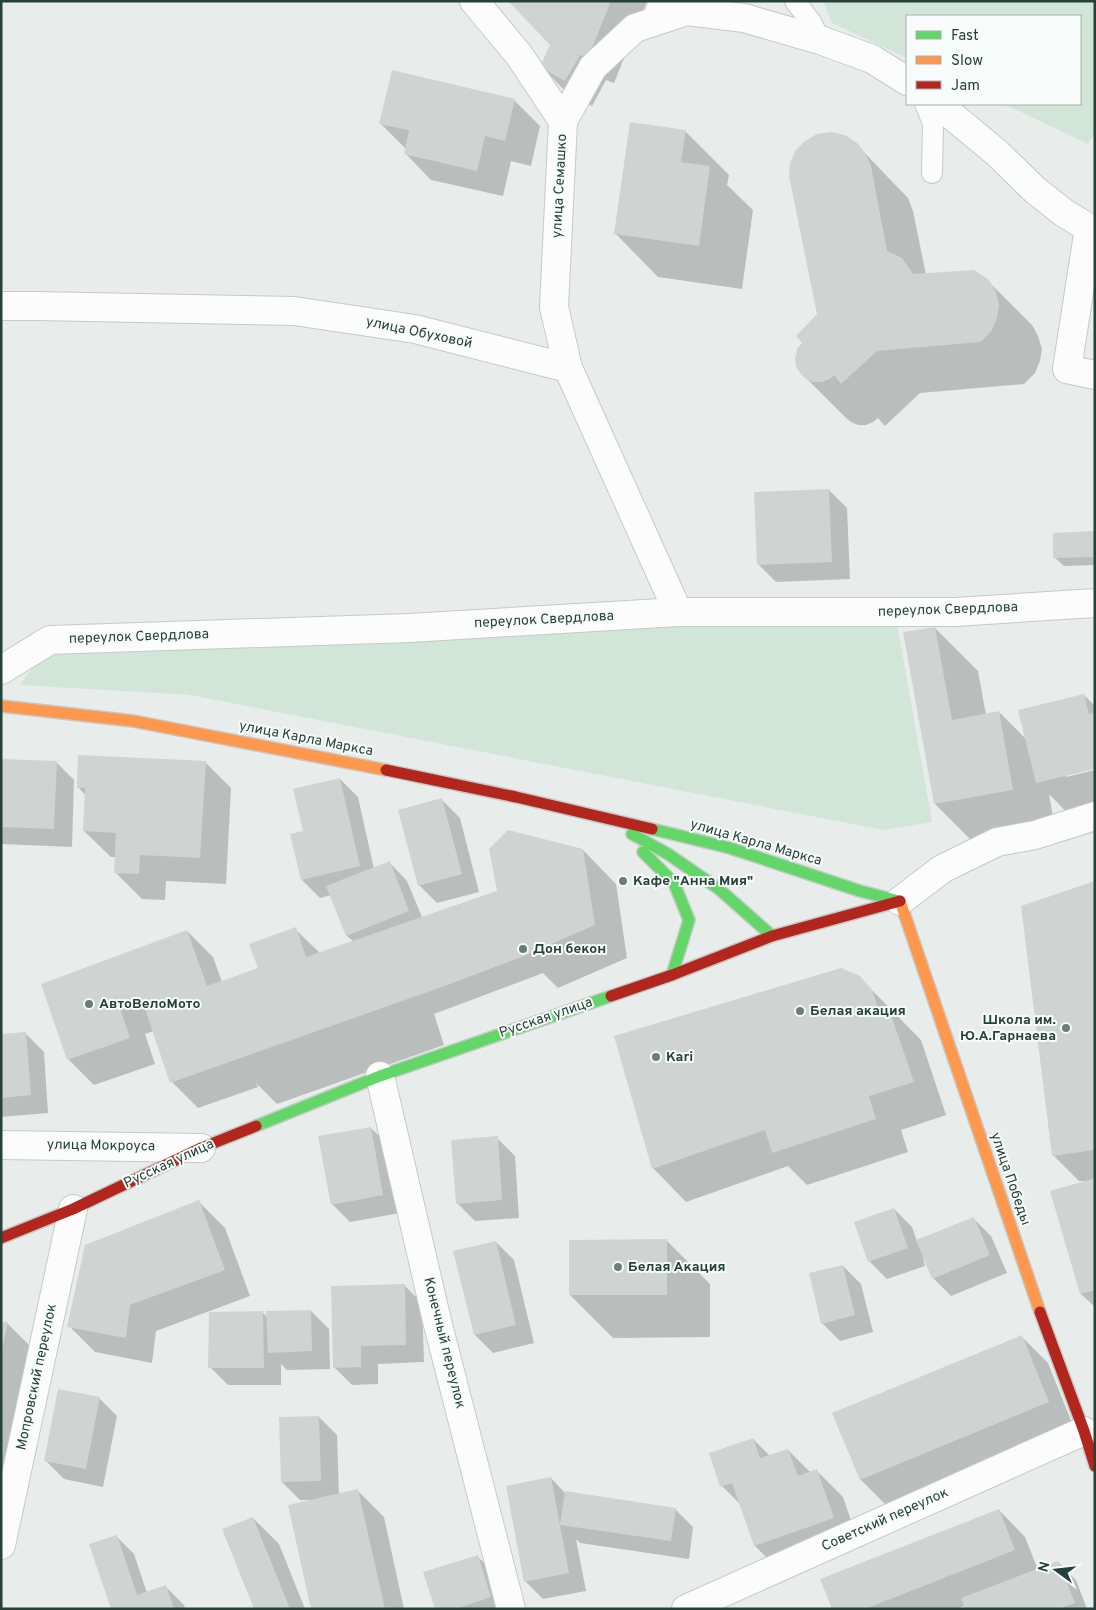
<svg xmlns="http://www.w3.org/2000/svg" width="1096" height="1610" font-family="Overpass,sans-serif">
	<rect width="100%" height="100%" fill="#e8edeb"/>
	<g fill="#d1e6d8">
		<path d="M823 1H1095V133L1088 144 1004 104H1080V16H907V58L832 23Z"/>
		<path d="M896 617 932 822 883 830 190 695 20 685 42 653 669 622Z"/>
	</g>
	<g fill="#0003">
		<path d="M509 1H647L614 83 606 80 592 106 567 93 541 66 551 44Z"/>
		<path d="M514 100 540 126 531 166 511 161 503 196 431 180 405 153 406 149 380 123Z"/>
		<path d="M685 131 729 175 727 185 753 210 742 289 658 277 615 233Z"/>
		<path d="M856 144 908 198 913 211 926 275 988 281 1032 325 1038 336 1042 349 1040 361 1035 373 1024 384 920 393 885 426 878 418 873 422 866 425H858L851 422 845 417 801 373 804 343 819 315Z"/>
		<path d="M829 490 847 508 850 579 776 582 758 564Z"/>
		<path d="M1095 532V565L1064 566 1055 558Z"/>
		<path d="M935 628 978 671 986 715 999 712 1027 740 1084 695 1095 706V767L1066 775V777L1095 770V822L1080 826 1049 794 1056 833 978 847 935 804Z"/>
		<path d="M1 760 56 762 74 780 72 847 1 844Z"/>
		<path d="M205 762 231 788 226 884 166 881 165 900 142 899 116 873V857H111L84 831 86 796 78 787Z"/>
		<path d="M340 779 358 797 374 869 390 863 407 881 422 917 498 891 583 850 616 884 627 958 558 988 543 973 434 1014 444 1045 277 1104 256 1083 258 1087 198 1108 172 1082 154 1031 145 1034 155 1064 94 1085 68 1059 187 931 213 957 222 982 259 969 295 929 320 953 353 941 347 936 331 895 320 898 302 880 305 832Z"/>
		<path d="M442 800 460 818 479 892 437 903 419 885Z"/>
		<path d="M1095 882V1307L1081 1294 1085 1181H1079L1053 1155Z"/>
		<path d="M859 977 921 1040 946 1115 901 1130 908 1152 807 1185 788 1166 686 1202 653 1168Z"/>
		<path d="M26 1034 44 1052 48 1113 1 1117V1035Z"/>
		<path d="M371 1128 389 1146 400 1213 350 1222 332 1204Z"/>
		<path d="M497 1138 515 1156 519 1218 475 1221 457 1203Z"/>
		<path d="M199 1202 225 1228 250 1296 156 1331 152 1363 95 1352 69 1326Z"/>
		<path d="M894 1209 912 1227 917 1241 973 1218 991 1236 1007 1273 951 1296 933 1278 925 1258H923L925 1266 887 1279 869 1261Z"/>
		<path d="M667 1241 710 1284V1337L613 1338 570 1295Z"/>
		<path d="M496 1242 514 1260 534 1343 493 1353 475 1335 454 1252Z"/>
		<path d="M843 1266 861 1284 873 1332 840 1341 822 1323Z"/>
		<path d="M404 1285 422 1303 424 1362 378 1364V1384L352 1385 334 1367Z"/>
		<path d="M311 1311 329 1329 330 1369 287 1370 281 1364V1385H228L210 1367 263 1313 268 1318Z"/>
		<path d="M7 1323 33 1349 11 1466H1V1324Z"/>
		<path d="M1022 1337 1048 1363 1074 1428 887 1506 861 1480 834 1414Z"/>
		<path d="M99 1398 117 1416 103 1487 64 1479 46 1461Z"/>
		<path d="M319 1417 337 1435 339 1495 358 1491 384 1517 404 1609H312L313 1500H300L282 1482Z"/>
		<path d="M753 1439 770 1456 788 1450 811 1473 817 1471 843 1497 859 1544 781 1572 755 1546 741 1505 722 1486Z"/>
		<path d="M551 1478 565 1493 675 1509 693 1527 689 1559 580 1543 576 1539 586 1591 543 1599 525 1581Z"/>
		<path d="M999 1510 1025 1537 1038 1570 1058 1562 1076 1580 1087 1609H966L965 1606 957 1609H833Z"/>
		<path d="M253 1518 279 1544 305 1609H256Z"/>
		<path d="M116 1536 134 1554 147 1593 166 1587 184 1605 185 1609H112Z"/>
		<path d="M477 1556 495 1574 506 1609H436Z"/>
	</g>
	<g fill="#cfd4d2">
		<path d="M508 1H611L588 58 580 55 565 81 540 67 550 45Z"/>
		<path d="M392 70 515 99 505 141 485 136 477 171 404 154 409 130 379 124Z"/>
		<path d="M630 122 686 130 681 162 710 166 699 246 614 234Z"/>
		<path d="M831 132 845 135 857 143 865 153 871 166 887 251 902 258 913 274 974 270 989 280 996 292 999 305 997 318 992 330 983 340 980 342 877 351 841 384 834 375 830 379 822 382H813L806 379 800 373 796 366 795 358 798 347 802 343 796 336 817 314 789 176 790 164 795 151 805 141 817 134Z"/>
		<path d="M829 489 832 562 757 565 754 492Z"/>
		<path d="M1095 531V557L1053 558V533Z"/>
		<path d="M935 627 952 720 999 711 1013 790 934 804 903 632Z"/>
		<path d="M1084 694 1089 714 1095 712V769L1036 783 1018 710Z"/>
		<path d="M78 755 206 761 200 858 140 855 139 874 114 873 116 833 83 831 85 788H77Z"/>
		<path d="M1 759 57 761 54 829 1 827Z"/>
		<path d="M340 778 360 866 301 880 290 834 303 831 293 789Z"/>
		<path d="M442 798 462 874 418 886 398 810Z"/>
		<path d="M508 830 583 849 595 925 524 956 453 983 170 1083 142 1000 120 1008 130 1038 67 1060 41 984 187 930 207 986 258 968 249 944 296 927 306 957 497 891 489 849Z"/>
		<path d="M390 861 409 911 346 936 326 886Z"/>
		<path d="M1095 881V1150L1052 1156 1021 906Z"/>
		<path d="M841 968 860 976 873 992 878 1009 888 1006 914 1082 869 1096 876 1119 772 1153 765 1130 652 1169 614 1036Z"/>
		<path d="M26 1032 31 1095 1 1098V1034Z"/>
		<path d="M371 1127 383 1195 331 1205 318 1136Z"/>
		<path d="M498 1136 502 1200 456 1204 451 1140Z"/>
		<path d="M1095 1178V1290L1080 1294 1050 1191Z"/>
		<path d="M199 1200 225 1270 130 1305 126 1338 67 1327 85 1245Z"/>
		<path d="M894 1208 908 1248 868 1262 854 1222Z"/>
		<path d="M974 1217 990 1255 932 1279 916 1240Z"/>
		<path d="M667 1239V1295H569V1240Z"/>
		<path d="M496 1241 516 1325 474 1335 453 1251Z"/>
		<path d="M843 1265 855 1315 821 1324 809 1273Z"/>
		<path d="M405 1284 406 1345 361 1346V1367L333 1368 331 1286Z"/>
		<path d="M311 1310 312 1351 268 1353 266 1311Z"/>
		<path d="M263 1311 264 1368H208L209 1312Z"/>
		<path d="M1 1322H8L2 1350 1 1349Z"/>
		<path d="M1022 1335 1049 1402 860 1480 832 1413Z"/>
		<path d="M58 1389 100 1397 86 1469 44 1461Z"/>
		<path d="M319 1416 321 1481 281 1482 279 1417Z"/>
		<path d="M753 1438 760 1458 788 1449 798 1476 817 1469 834 1518 754 1546 732 1483 720 1487 709 1453Z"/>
		<path d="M551 1477 569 1573 524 1582 506 1486Z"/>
		<path d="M358 1489 385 1609H311L288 1505Z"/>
		<path d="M565 1491 676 1508 671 1541 560 1525Z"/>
		<path d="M999 1509 1015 1550 865 1609H832L820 1579Z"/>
		<path d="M253 1517 290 1609H254L222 1529Z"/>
		<path d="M117 1535 137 1595 166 1585 174 1609H111L89 1544Z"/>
		<path d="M478 1555 491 1597 456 1609H435L423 1572Z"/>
		<path d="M1058 1561 1075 1603 1059 1609H965L961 1598Z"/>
	</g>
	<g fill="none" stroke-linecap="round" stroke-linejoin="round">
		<defs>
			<g id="lane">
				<path d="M795 1 811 22 820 40"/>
				<path d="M651 23 659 1"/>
				<path d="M925 104 933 123 932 173"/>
			</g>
			<g id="street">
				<path d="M474 1 519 55 563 121 554 307 568 368"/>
				<path d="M938 104 997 153 1035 190 1064 213 1089 228 1067 369 1095 375"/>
				<path d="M563 121 593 67 635 28 687 11 744 18 820 40 872 59 907 81"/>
				<path d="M1 306H36L294 311 415 329 568 368 678 612"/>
				<path d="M1 670 50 640 409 628 678 612H955L1095 603"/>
				<path d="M900 901 942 869 997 842 1035 835 1095 816"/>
				<path d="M380 1076 437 1321 511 1609"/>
				<path d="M1 1145 201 1148"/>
				<path d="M1 1545 73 1209"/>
				<path d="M686 1609 1084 1431"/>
			</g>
			<g id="fast">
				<path d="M652 829 730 848 860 891 899 901"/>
				<path d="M632 834 668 854 719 889 772 936"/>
				<path d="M643 852 674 883 689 920 672 975"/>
				<path d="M256 1126 380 1076 611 996"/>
			</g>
			<g id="slow">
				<path d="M1 706 133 721 386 770"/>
				<path d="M900 901 1040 1312"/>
			</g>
			<g id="jam">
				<path d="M386 770 516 797 652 829"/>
				<path d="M611 996 672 975 772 936 900 901"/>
				<path d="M1 1238 73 1209 201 1148 256 1126"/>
				<path d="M1040 1312 1084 1431 1095 1466"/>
			</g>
		</defs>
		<use href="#lane" stroke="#c5cac8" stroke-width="22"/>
		<use href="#street" stroke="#c5cac8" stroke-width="30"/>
		<use href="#fast" stroke="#c3cbc8" stroke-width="14"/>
		<use href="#slow" stroke="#c3cbc8" stroke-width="14"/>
		<use href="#jam" stroke="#c3cbc8" stroke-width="14"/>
		<use href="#lane" stroke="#fcfcfc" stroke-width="20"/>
		<use href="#street" stroke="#fcfcfc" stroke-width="28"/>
		<use href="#fast" stroke="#63d668" stroke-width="11"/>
		<use href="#slow" stroke="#ff974d" stroke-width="11"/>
		<use href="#jam" stroke="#b3261e" stroke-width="11"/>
	</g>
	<g fill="#697e78" stroke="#f7fbf9" stroke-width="2">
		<circle cx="623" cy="881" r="5"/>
		<circle cx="523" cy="949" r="5"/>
		<circle cx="89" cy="1004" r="5"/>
		<circle cx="800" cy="1011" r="5"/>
		<circle cx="1066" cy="1028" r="5"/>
		<circle cx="656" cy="1057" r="5"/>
		<circle cx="618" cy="1267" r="5"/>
	</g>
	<g text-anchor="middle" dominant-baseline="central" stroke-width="4" stroke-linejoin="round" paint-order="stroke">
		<g font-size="14" fill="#24423a" stroke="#f7fbf9">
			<text transform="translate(560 186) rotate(-87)">улица Семашко</text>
			<text transform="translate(419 333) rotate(12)">улица Обуховой</text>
			<text transform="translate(948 610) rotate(-2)">переулок Свердлова</text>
			<text transform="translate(544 620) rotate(-3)">переулок Свердлова</text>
			<text transform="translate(139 637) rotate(-2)">переулок Свердлова</text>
			<text transform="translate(306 739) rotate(11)">улица Карла Маркса</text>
			<text transform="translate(756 843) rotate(16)">улица Карла Маркса</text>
			<text transform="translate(546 1018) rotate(-19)">Русская улица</text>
			<text transform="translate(101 1146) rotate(1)">улица Мокроуса</text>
			<text transform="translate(169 1164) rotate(-25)">Русская улица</text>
			<text transform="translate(1010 1179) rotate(71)">улица Победы</text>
			<text transform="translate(444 1343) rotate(76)">Конечный переулок</text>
			<text transform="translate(37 1377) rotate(-78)">Мопровский переулок</text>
			<text transform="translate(885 1520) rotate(-24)">Советский переулок</text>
		</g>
		<g font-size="14" font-weight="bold" fill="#24423a" stroke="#f7fbf9" text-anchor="start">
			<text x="633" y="881">Кафе "Анна Мия"</text>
			<text x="533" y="949">Дон бекон</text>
			<text x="99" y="1004">АвтоВелоМото</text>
			<text x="810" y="1011">Белая акация</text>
			<text x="1056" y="1020" text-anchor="end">Школа им.<tspan x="1056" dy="16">Ю.А.Гарнаева</tspan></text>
			<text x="666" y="1057">Kari</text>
			<text x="628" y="1267">Белая Акация</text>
		</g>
	</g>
	<rect width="1096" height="1610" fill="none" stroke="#24423a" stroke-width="5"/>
	<rect x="906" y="15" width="175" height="90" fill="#f7fbf9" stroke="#a3b1ad"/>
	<rect x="916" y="31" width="25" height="8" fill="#63d668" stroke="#a3b1ad"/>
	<text x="951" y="40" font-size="15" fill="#24423a">Fast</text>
	<rect x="916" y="56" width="25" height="8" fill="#ff974d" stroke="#a3b1ad"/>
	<text x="951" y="65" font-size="15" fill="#24423a">Slow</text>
	<rect x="916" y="81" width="25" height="8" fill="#b3261e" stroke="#a3b1ad"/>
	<text x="951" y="90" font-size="15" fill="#24423a">Jam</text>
	<g transform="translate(1056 1570) rotate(285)" stroke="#f7fbf9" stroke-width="4" paint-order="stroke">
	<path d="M0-4L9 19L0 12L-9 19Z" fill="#24423a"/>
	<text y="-8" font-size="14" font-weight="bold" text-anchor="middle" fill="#24423a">N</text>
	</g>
</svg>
